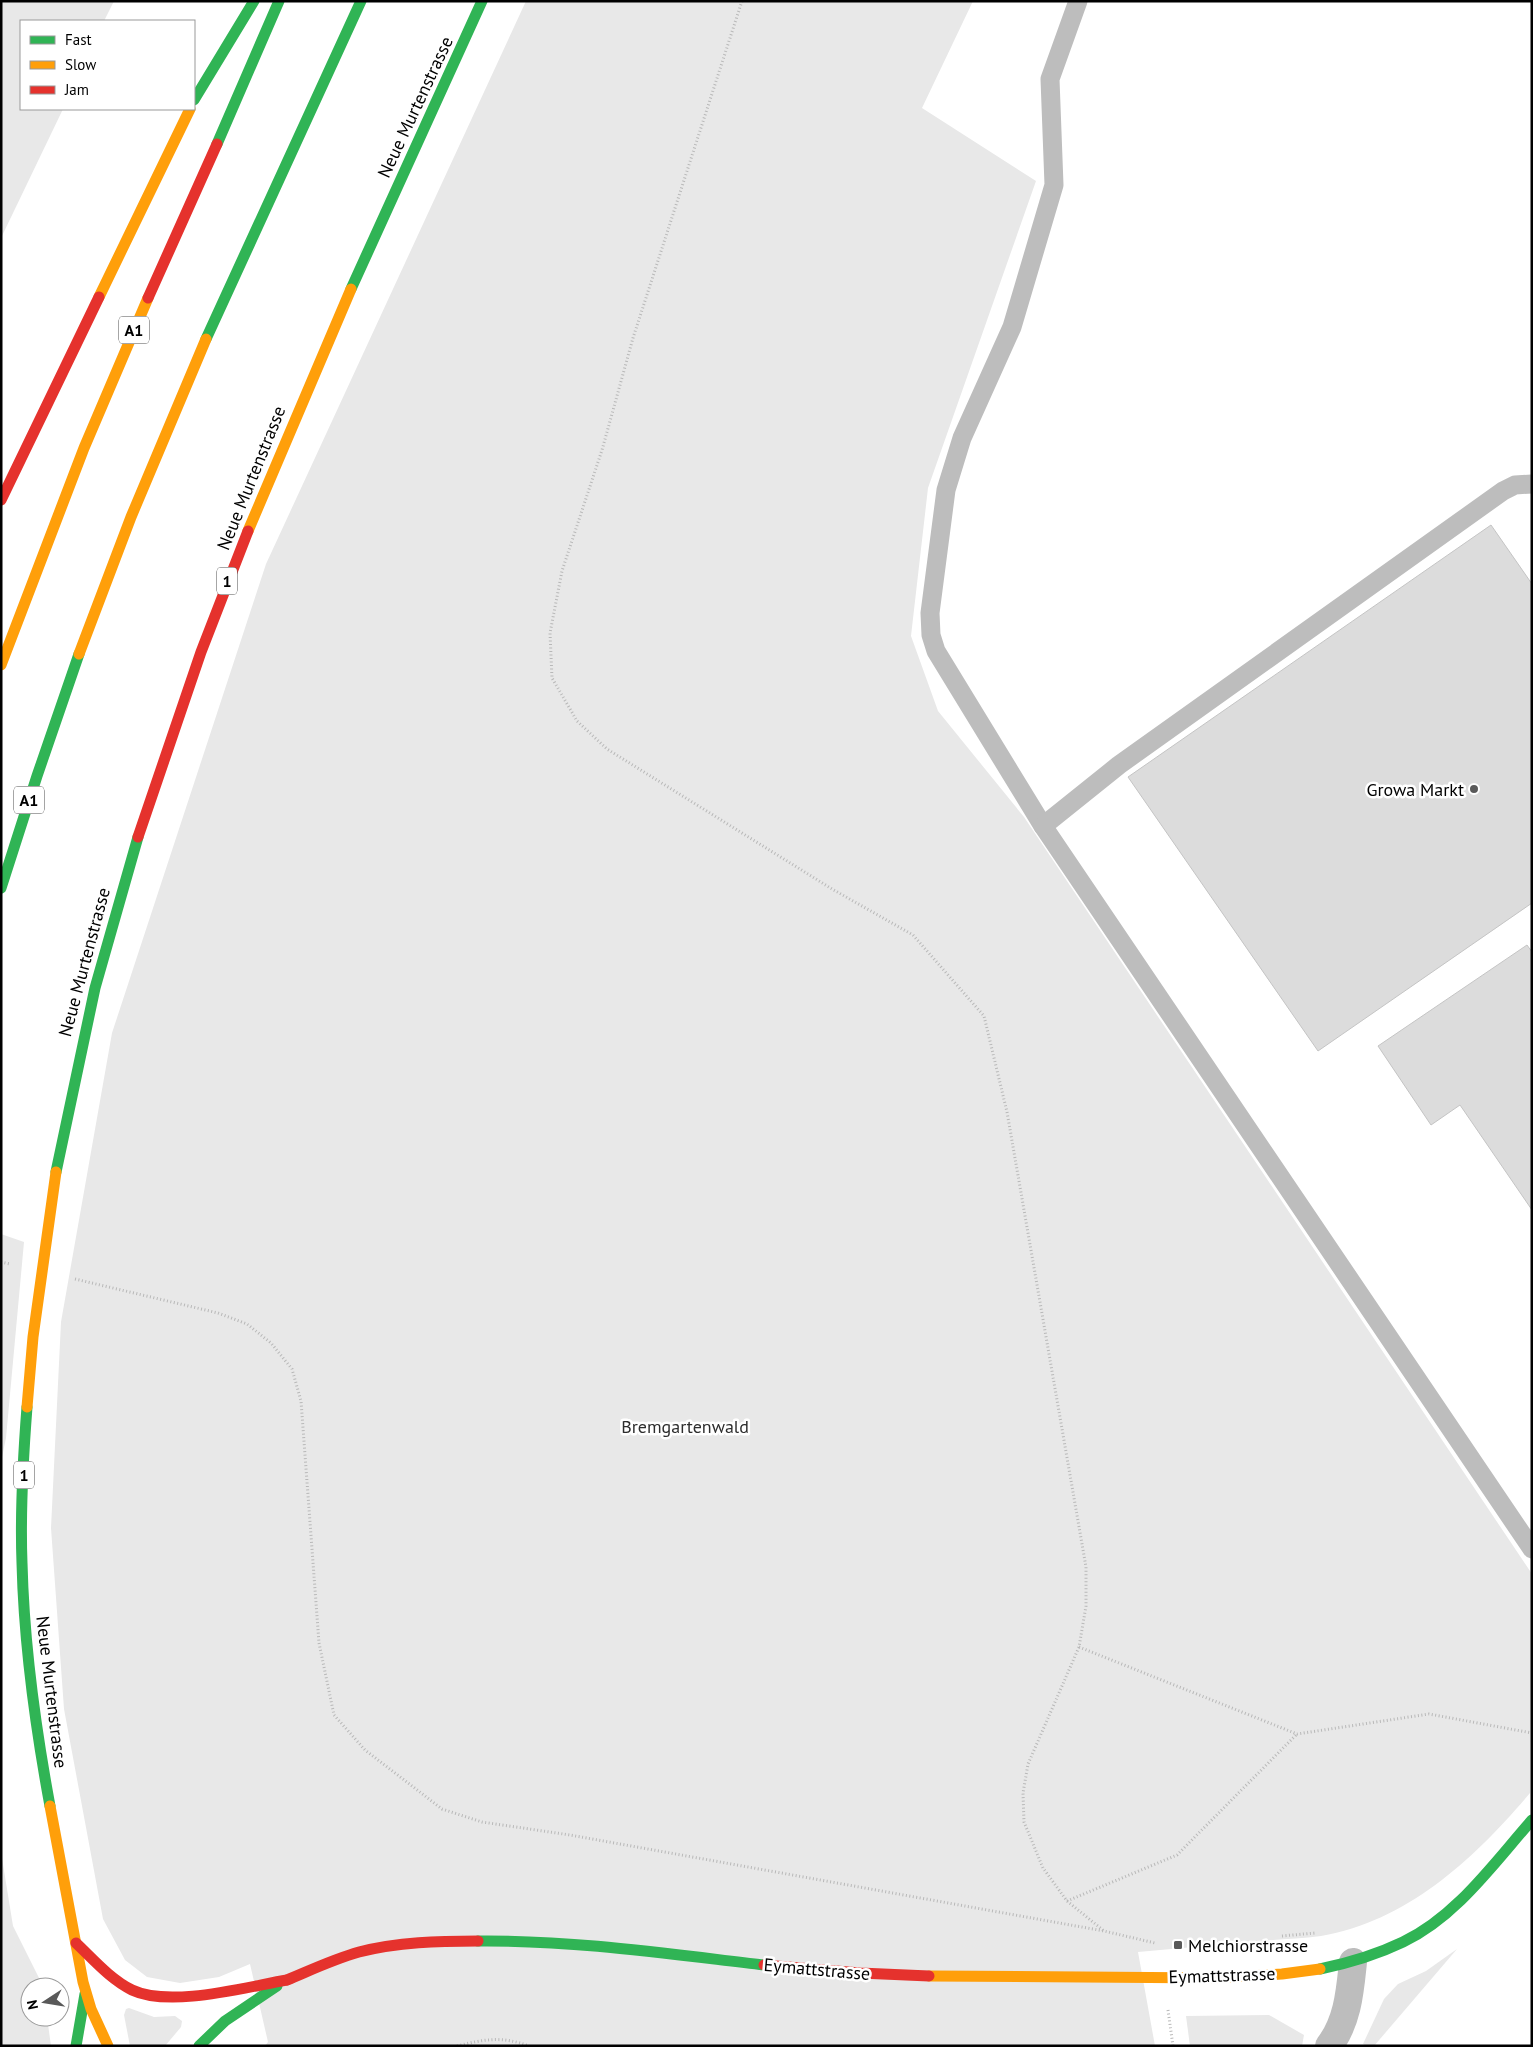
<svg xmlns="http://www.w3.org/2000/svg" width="1533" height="2047" font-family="'PT Sans',sans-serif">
	<rect width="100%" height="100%" fill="#fff"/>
	<g fill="#e8e8e8">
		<path d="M1 1H114L104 21H21V109H63L1 238Z"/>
		<path d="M526 1H973L922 108 1036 181 928 488 911 636 938 711 1024 817 1532 1574 1530 1793C1475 1858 1408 1921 1321 1936 1301 1939 1280 1939 1260 1941 1219 1945 1179 1948 1138 1952L1155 2046H265L268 2042 250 1964 219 1977 180 1983 147 1977 125 1960 103 1919 64 1709 51 1528 61 1322 112 1033 266 564Z"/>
		<path d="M1 1234 24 1242 6 1438 1 1462Z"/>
		<path d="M1 1852 13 1926 43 1986 30 1987V2017H47L51 2046H1Z"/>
		<path d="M1457 1949 1374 2046H1366L1363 2044 1384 1999 1398 1984 1426 1971Z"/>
		<path d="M129 2008 154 2017 175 2016 182 2021 181 2027 165 2046H130L124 2015 126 2009Z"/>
		<path d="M1269 2015 1304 2035 1302 2046H1190L1186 2016Z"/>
	</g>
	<g fill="#dcdcdc" stroke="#c4c4c4">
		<path d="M1491 525 1532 584V903L1318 1051 1128 777Z"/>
		<path d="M1527 945 1532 952V1210L1460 1105 1431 1125 1378 1046Z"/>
	</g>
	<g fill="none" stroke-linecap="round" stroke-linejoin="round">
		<g stroke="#b8b8b8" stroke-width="3" stroke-dasharray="1 2.5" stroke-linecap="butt">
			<path d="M742 1 633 338 602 450 562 571 550 633 552 678 577 721 607 749 832 889 913 935 984 1016 1007 1112 1086 1567V1606L1079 1647 1028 1764 1023 1793 1024 1822 1043 1868 1067 1901 1104 1931"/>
			<path d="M1 1262 10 1264"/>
			<path d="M75 1279 218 1313 247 1324 271 1343 292 1369 301 1401 319 1643 334 1715 365 1750 442 1809 482 1822 570 1835 1104 1931 1155 1943"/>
			<path d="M1079 1647 1297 1734 1429 1714 1532 1733"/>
			<path d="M1067 1901 1177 1855 1297 1734"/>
			<path d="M1282 1936 1315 1933"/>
			<path d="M1168 2010 1173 2046"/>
			<path d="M457 2046C485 2039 502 2036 529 2046"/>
		</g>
		<g stroke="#bdbdbd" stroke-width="19">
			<path d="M1078 1 1050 79 1054 185 1012 327 962 438 946 490 930 613 931 635 936 651 1043 826 1532 1549"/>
			<path d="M1043 826 1119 765 1503 491 1515 485 1532 484"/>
		</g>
		<path stroke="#bdbdbd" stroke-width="28" d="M1329 2046C1348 2021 1350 1991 1353 1962"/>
		<g stroke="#30b455" stroke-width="11">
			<path d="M194 100 254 1"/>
			<path d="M217 144 279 1"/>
			<path d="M351 289 482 1"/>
			<path d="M206 339 361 1"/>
			<path d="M1 888 37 776 79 654"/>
			<path d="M56 1172 95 988 138 837"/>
			<path d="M27 1407C23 1459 20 1511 22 1563 24 1645 35 1725 50 1806"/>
			<path d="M478 1941C574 1940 669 1954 764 1965"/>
			<path d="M1320 1969C1349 1963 1376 1955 1403 1942 1456 1917 1494 1863 1532 1820"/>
			<path d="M76 2046 85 1994"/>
			<path d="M199 2046 225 2021 277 1986"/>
		</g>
		<g stroke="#ff9f0a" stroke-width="11">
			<path d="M99 297 190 109"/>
			<path d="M248 531 351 289"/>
			<path d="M79 654 131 517 206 339"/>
			<path d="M1 665 84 448 148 298"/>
			<path d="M27 1407 33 1337 56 1172"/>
			<path d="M50 1806 83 1982 91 2009 108 2046"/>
			<path d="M929 1976 1216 1978 1282 1974 1320 1969"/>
		</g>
		<g stroke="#e5322d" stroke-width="11">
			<path d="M148 298 217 144"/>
			<path d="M1 500 99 297"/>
			<path d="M138 837 201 652 248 531"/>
			<path d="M76 1943C93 1959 110 1979 132 1990 170 2008 246 1987 287 1980"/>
			<path d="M764 1965 860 1973 929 1976"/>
			<path d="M287 1980C311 1970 334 1959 359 1952 398 1942 439 1941 478 1941"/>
		</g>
	</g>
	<g fill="#595959" stroke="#fff" stroke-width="2">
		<circle cx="1474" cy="789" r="5"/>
		<rect x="1173" y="1940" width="10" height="10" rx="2.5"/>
	</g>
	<g text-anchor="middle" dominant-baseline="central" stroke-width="5" stroke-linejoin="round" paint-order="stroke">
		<g fill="#fff" stroke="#4c4c4c" stroke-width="1">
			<rect x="119" y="316.5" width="30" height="27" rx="4"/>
			<rect x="217" y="567.5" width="20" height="27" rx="4"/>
			<rect x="14" y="786.5" width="30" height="27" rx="4"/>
			<rect x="14" y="1461.5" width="20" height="27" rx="4"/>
		</g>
		<g font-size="16" font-weight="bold" fill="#000">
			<text x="134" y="330">A1</text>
			<text x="227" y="581">1</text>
			<text x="29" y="800">A1</text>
			<text x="24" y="1475">1</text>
		</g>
		<g font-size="18" fill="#000" stroke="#fff">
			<text transform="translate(415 107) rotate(-65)">Neue Murtenstrasse</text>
			<text transform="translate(251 478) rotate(-68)">Neue Murtenstrasse</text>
			<text transform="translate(84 962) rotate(-75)">Neue Murtenstrasse</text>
			<text transform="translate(52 1692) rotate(83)">Neue Murtenstrasse</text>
			<text transform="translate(817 1969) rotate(5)">Eymattstrasse</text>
			<text transform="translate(1222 1975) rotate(-2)">Eymattstrasse</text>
		</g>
		<g font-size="18" fill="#000" stroke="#fff" text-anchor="end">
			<text x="1464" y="789">Growa Markt</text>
			<text x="1188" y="1945" text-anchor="start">Melchiorstrasse</text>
		</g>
		<g font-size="18" fill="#2d2d2d" stroke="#fff">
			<text x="685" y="1426">Bremgartenwald</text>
		</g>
	</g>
	<rect width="1533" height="2047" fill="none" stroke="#000000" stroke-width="5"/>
	<rect x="20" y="20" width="175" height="90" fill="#ffffff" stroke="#999999"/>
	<rect x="30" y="36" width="25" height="8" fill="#30b455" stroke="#999999"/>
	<text x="65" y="45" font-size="15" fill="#000000">Fast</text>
	<rect x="30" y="61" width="25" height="8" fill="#ff9f0a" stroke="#999999"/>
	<text x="65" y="70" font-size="15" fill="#000000">Slow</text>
	<rect x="30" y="86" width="25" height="8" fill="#e5322d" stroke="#999999"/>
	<text x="65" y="95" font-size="15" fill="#000000">Jam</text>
	<g transform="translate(45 2002) rotate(258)"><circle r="24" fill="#ffffff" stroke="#999999"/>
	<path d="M0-4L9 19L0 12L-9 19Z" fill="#595959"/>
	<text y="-8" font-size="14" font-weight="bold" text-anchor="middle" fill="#000000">N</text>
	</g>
</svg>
